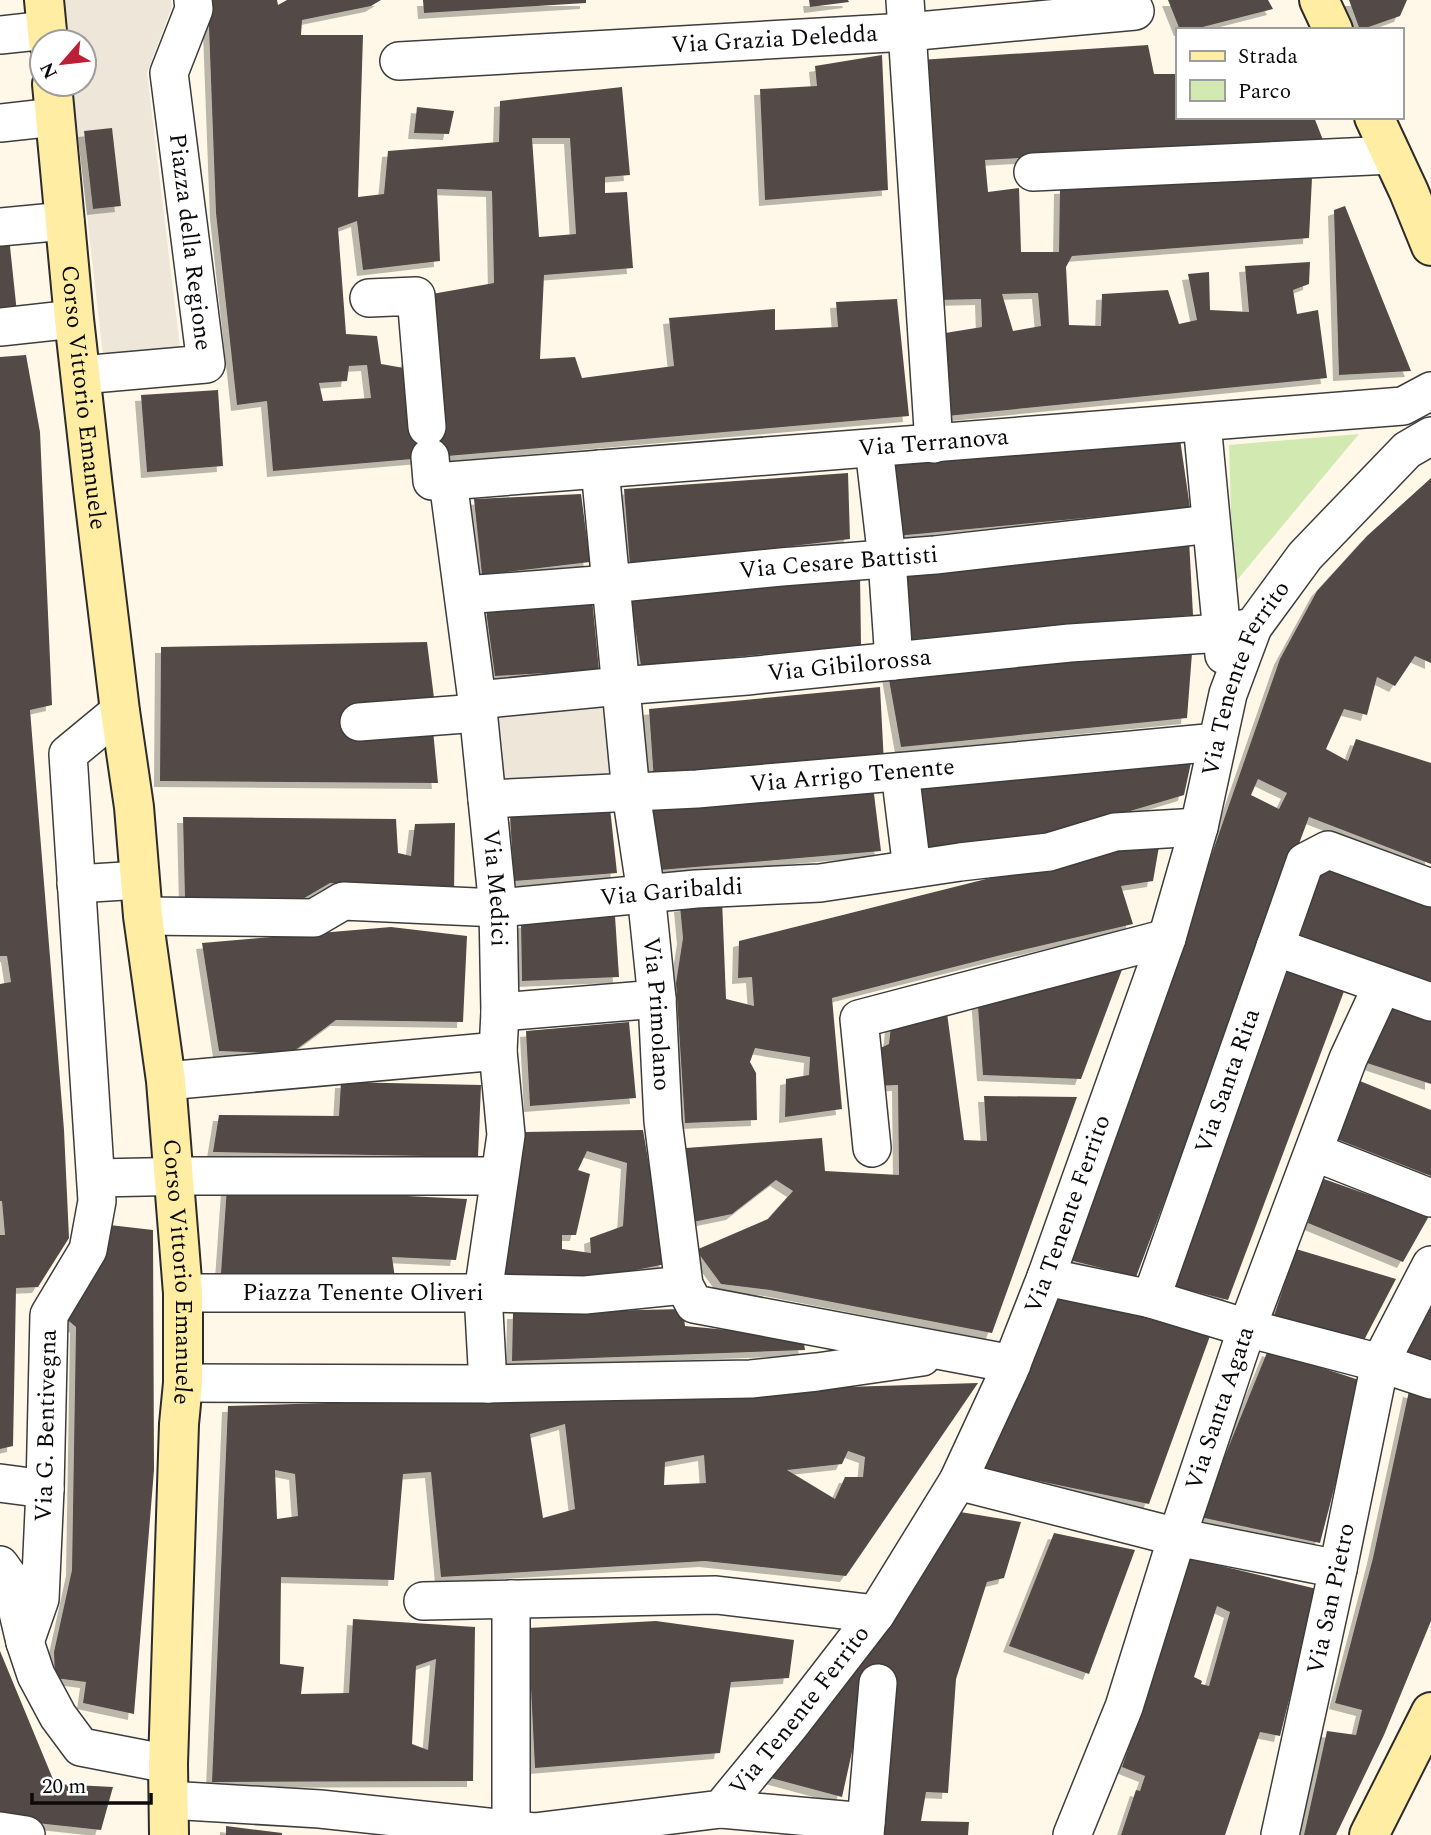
<svg xmlns="http://www.w3.org/2000/svg" width="1431" height="1835" font-family="Spectral,serif">
	<defs>
		<filter id="shadow"><feDropShadow dx="-6" dy="6" stdDeviation="0" flood-color="#0004"/></filter>
	</defs>
	<rect width="100%" height="100%" fill="#fff8e8"/>
	<path fill="#d3e9b2" d="M1359 434 1233 585 1229 445Z"/>
	<g fill="#ede6d9">
		<path d="M62 0H171L172 6 147 73 180 348 103 355 72 84H84V42H67Z"/>
		<path d="M620 686 631 793 487 799 477 700Z"/>
	</g>
	<g fill="#534a47" fill-rule="evenodd" filter="url(#shadow)">
		<path d="M208 0H277L278 5 287 0H381L371 6 302 20 301 35H363L358 197 384 194 388 151 499 142 500 101 622 87 630 175 605 177V193L627 192 633 268 544 275 540 359 575 357 582 378 674 366 669 318 775 309V330L838 327 836 302 897 299 909 416 273 471 267 401 237 405 216 213ZM532 138H570L576 234 539 237ZM437 189 492 191 494 283 432 294 404 368 381 364 377 336 346 334 338 228 357 221 363 270 440 261ZM367 365 371 398 323 401 319 383 347 381 349 366Z"/>
		<path d="M423 0H586V3L424 13Z"/>
		<path d="M809 0H848L849 2 810 7Z"/>
		<path d="M1168 0H1268L1273 9 1191 30H1180Z"/>
		<path d="M1349 0H1407L1400 16 1360 30Z"/>
		<path d="M1148 45 1154 74H1177V117H1314L1323 140 985 160 988 192 1019 188 1021 252H1059L1060 188 1312 178 1309 238 1072 256 1066 267 1069 325 1101 326 1102 294 1168 290 1179 324 1197 320 1188 274 1209 272 1210 310 1249 312 1245 266 1310 262 1309 284 1293 290 1297 314 1318 310 1327 378 947 416 939 334 982 327 981 299 938 300 920 60ZM1038 293 1041 326 1013 331 1002 294Z"/>
		<path d="M882 55 888 190 765 200 760 89 817 86 815 66Z"/>
		<path d="M417 107 454 111 449 134 414 133Z"/>
		<path d="M112 128 121 206 93 209 84 131Z"/>
		<path d="M1345 206 1411 371 1339 375 1334 210Z"/>
		<path d="M9 237 17 313 0 315V238Z"/>
		<path d="M26 355 40 432 52 705 30 710 64 1130 69 1238 38 1287 16 1288 13 1446 0 1449V1235H5L2 1201H0V984L11 982 7 956H0V357Z"/>
		<path d="M218 390 223 466 147 472 141 395Z"/>
		<path d="M1180 439 1190 508 896 536 888 465Z"/>
		<path d="M848 473 850 539 630 566 624 489Z"/>
		<path d="M1431 478V663L1415 656 1395 686 1377 677 1367 715 1344 709 1326 749 1348 761 1356 739 1431 763V864L1309 817 1136 1277 1070 1260 1280 659 1317 591 1367 536ZM1258 779 1287 793 1279 809 1251 795Z"/>
		<path d="M581 494 590 562 482 575 474 499Z"/>
		<path d="M1189 539 1193 615 903 640 900 570Z"/>
		<path d="M860 574 861 645 641 666 630 595Z"/>
		<path d="M592 598 599 670 495 676 486 610Z"/>
		<path d="M427 642 435 706 344 711 346 735 433 730 438 783 160 781 161 647Z"/>
		<path d="M1192 653 1187 718 901 747 888 674Z"/>
		<path d="M880 687 884 764 654 781 649 709Z"/>
		<path d="M1192 758 1184 795 1033 840 922 849 915 782Z"/>
		<path d="M873 786 881 851 660 870 648 801Z"/>
		<path d="M610 808 617 873 514 881 510 816Z"/>
		<path d="M183 817 396 819 398 853 411 856 415 824 455 823 454 891 330 883 301 900 185 899Z"/>
		<path d="M1161 835 1153 881 1121 886 1133 924 1001 955 832 998 842 1109 785 1117 786 1079 809 1075 810 1057 755 1048 750 1062 756 1073 757 1120 685 1123 676 983 683 938 680 906 722 899 726 999 754 1006 752 977 738 978 739 941Z"/>
		<path d="M1322 869 1431 905V981L1299 939Z"/>
		<path d="M615 916 619 977 522 981 521 922Z"/>
		<path d="M391 927 467 936 463 1022 336 1020 290 1054 219 1051 202 943Z"/>
		<path d="M1126 959 1081 1079 983 1075 977 993Z"/>
		<path d="M1289 967 1346 986 1228 1300 1173 1286Z"/>
		<path d="M1392 1003 1431 1016V1084L1367 1063Z"/>
		<path d="M947 1013 964 1140 987 1141 984 1096 1077 1097 992 1333 770 1290 721 1284 696 1250 768 1219 793 1191 776 1180 732 1214 693 1222 686 1148 822 1138 825 1171 899 1175 898 1085 874 1086 878 1049 889 1044 892 1017Z"/>
		<path d="M629 1022 636 1098 530 1106 526 1031Z"/>
		<path d="M1355 1079 1431 1110V1176L1334 1138Z"/>
		<path d="M341 1082 481 1085 478 1157 213 1152 219 1115 339 1116Z"/>
		<path d="M643 1130 666 1264 585 1280 503 1275 525 1132ZM587 1151 627 1163 623 1226 590 1238 591 1253 562 1249V1235H576L590 1174 578 1170Z"/>
		<path d="M1321 1178 1429 1216 1403 1262 1308 1223Z"/>
		<path d="M227 1187 467 1199 456 1260 392 1257 395 1278 221 1273Z"/>
		<path d="M101 1224 153 1230 154 1470 134 1714 83 1703 86 1682 55 1678 54 1652 72 1570 76 1327 64 1317Z"/>
		<path d="M1296 1249 1396 1279 1363 1342 1274 1316Z"/>
		<path d="M1055 1289 1210 1336 1149 1504 982 1469Z"/>
		<path d="M1431 1289V1362L1400 1352Z"/>
		<path d="M683 1309 685 1326 803 1337 805 1350 512 1361 513 1313Z"/>
		<path d="M1268 1350 1362 1381 1320 1543 1200 1517Z"/>
		<path d="M978 1383 846 1576 705 1561 441 1577 431 1472 403 1474 394 1580 281 1577 280 1664 304 1667 301 1694 349 1693 353 1619 475 1627 473 1781 212 1782 228 1406ZM565 1424 575 1509 543 1518 530 1434ZM848 1451 865 1457 863 1477H845L835 1499 787 1470 842 1464ZM704 1455 706 1483 664 1485 665 1462ZM275 1470 295 1474 298 1516 277 1519ZM436 1659 428 1750 412 1744 416 1666Z"/>
		<path d="M1409 1391 1431 1397V1621L1384 1735 1336 1835H1304L1327 1731 1356 1735 1362 1710 1335 1703 1373 1558Z"/>
		<path d="M954 1511 1021 1522 1004 1578 987 1582 956 1679 948 1793 926 1792 921 1821 969 1822 968 1835H878L890 1669 870 1671 842 1797 771 1778Z"/>
		<path d="M1054 1533 1135 1550 1089 1674 1009 1646Z"/>
		<path d="M1176 1555 1317 1589 1280 1736 1260 1732 1225 1835H1121L1136 1790 1140 1791 1145 1776 1122 1767 1134 1732 1123 1727ZM1217 1606 1230 1612 1209 1686 1201 1684 1202 1681 1194 1677Z"/>
		<path d="M656 1621 794 1640 789 1678 731 1682 720 1753 535 1768 528 1628Z"/>
		<path d="M0 1651 55 1784 113 1787 101 1830 0 1819Z"/>
		<path d="M226 1826 282 1833V1835H226Z"/>
	</g>
	<g fill="none" stroke-linecap="round" stroke-linejoin="round">
		<defs>
			<g id="street">
				<path d="M905 0 934 444"/>
				<path d="M0 35 47 30"/>
				<path id="s1" d="M399 61 907 32 1135 11 1130 0"/>
				<path d="M0 123 55 117"/>
				<path d="M1033 172 1392 155"/>
				<path d="M0 227 65 221"/>
				<path d="M369 298 416 296 427 427"/>
				<path d="M0 327 74 319"/>
				<path d="M81 375 206 364 169 73 194 9 193 0"/>
				<path d="M1202 423 1224 655"/>
				<path d="M874 448 887 559 894 661"/>
				<path id="s2" d="M430 457 432 481H448L1403 406 1431 391"/>
				<path id="s3" d="M600 469 631 793 646 893 657 999 663 1121 684 1285 694 1304 1012 1364"/>
				<path id="s4" d="M448 481 477 700 498 908 500 1012 498 1051 506 1135 483 1293 488 1384"/>
				<path id="s5" d="M464 595 610 584 781 567 935 555 1211 524"/>
				<path id="s6" d="M477 700 620 686 747 676 1070 643 1222 633 1253 627"/>
				<path d="M359 722 478 713"/>
				<path d="M900 772 912 869"/>
				<path id="s7" d="M487 799 697 789 930 769 1217 742"/>
				<path d="M76 884 140 880"/>
				<path id="s8" d="M143 916 314 918 343 901 498 908 696 889 820 883 960 862 1049 852 1115 832 1199 827"/>
				<path d="M1275 947 1431 1002"/>
				<path d="M500 1012 657 999"/>
				<path d="M166 1081 498 1051"/>
				<path d="M872 1148 859 1019 1167 938"/>
				<path d="M1314 1152 1431 1198"/>
				<path d="M96 1178 194 1176H499"/>
				<path d="M1046 1277 1151 1299 1247 1328 1380 1363 1431 1380"/>
				<path id="s9" d="M183 1293H483L585 1295 684 1285"/>
				<path id="s10" d="M1151 1299 1305 862 1328 850 1431 888"/>
				<path d="M183 1383 488 1384 751 1379 817 1372 922 1357"/>
				<path d="M958 1481 1177 1537 1338 1569"/>
				<path d="M0 1483 45 1489"/>
				<path d="M0 1565 10 1579 25 1642 36 1675 58 1716 81 1747 168 1764"/>
				<path d="M511 1599V1829"/>
				<path d="M423 1601 716 1595 876 1614"/>
				<path id="s11" d="M25 1642 40 1599 45 1489 49 1315 88 1250 97 1201 68 754 120 711"/>
				<path id="s12" d="M168 1800 320 1809 534 1832 721 1809 791 1724 876 1614 958 1481 1009 1371 1046 1277 1167 938 1199 827 1228 694 1253 627 1305 556 1407 450 1431 436"/>
				<path d="M721 1809 866 1822"/>
				<path d="M0 1831 26 1835"/>
				<path d="M865 1835 878 1683"/>
				<path id="s13" d="M1072 1835 1124 1707 1177 1537 1247 1328 1348 1059 1382 986"/>
				<path id="s14" d="M1280 1835 1338 1569 1380 1363 1431 1265"/>
			</g>
			<g id="secondary">
				<path d="M44 0 48 42"/>
				<path d="M1319 0 1333 30"/>
				<path id="s15" d="M52 84 74 319 93 488 120 711 134 807 143 916 166 1081 183 1293V1383L179 1424 168 1764 169 1835"/>
				<path d="M1374 117 1409 192 1431 246"/>
				<path d="M1369 1835 1431 1712"/>
			</g>
		</defs>
		<use href="#street" stroke="#3d3d3d" stroke-width="40"/>
		<use href="#secondary" stroke="#2c2c2c" stroke-width="42"/>
		<use href="#street" stroke="#fff" stroke-width="37"/>
		<use href="#secondary" stroke="#ffeda3" stroke-width="38"/>
	</g>
	<g text-anchor="middle" dominant-baseline="central" stroke-width="7" stroke-linejoin="round" paint-order="stroke">
		<g font-size="24" fill="#0a0a0a" stroke="#fff">
			<text stroke="none"><textPath href="#s1" startOffset="376">Via Grazia Deledda</textPath></text>
			<text transform="translate(190 242) rotate(83)">Piazza della Regione</text>
			<text stroke="none"><textPath href="#s15" startOffset="315">Corso Vittorio Emanuele</textPath></text>
			<text stroke="none"><textPath href="#s2" startOffset="527">Via Terranova</textPath></text>
			<text stroke="none"><textPath href="#s5" startOffset="376">Via Cesare Battisti</textPath></text>
			<text stroke="none"><textPath href="#s6" startOffset="374">Via Gibilorossa</textPath></text>
			<text stroke="none"><textPath href="#s12" startOffset="1816">Via Tenente Ferrito</textPath></text>
			<text stroke="none"><textPath href="#s7" startOffset="366">Via Arrigo Tenente</textPath></text>
			<text stroke="none"><textPath href="#s4" startOffset="410">Via Medici</textPath></text>
			<text stroke="none"><textPath href="#s8" startOffset="534">Via Garibaldi</textPath></text>
			<text stroke="none"><textPath href="#s3" startOffset="548">Via Primolano</textPath></text>
			<text stroke="none"><textPath href="#s10" startOffset="231">Via Santa Rita</textPath></text>
			<text stroke="none"><textPath href="#s12" startOffset="1250">Via Tenente Ferrito</textPath></text>
			<text stroke="none"><textPath href="#s15" startOffset="1195">Corso Vittorio Emanuele</textPath></text>
			<text stroke="none"><textPath href="#s9" startOffset="180">Piazza Tenente Oliveri</textPath></text>
			<text stroke="none"><textPath href="#s13" startOffset="452">Via Santa Agata</textPath></text>
			<text stroke="none"><textPath href="#s11" startOffset="219">Via G. Bentivegna</textPath></text>
			<text stroke="none"><textPath href="#s14" startOffset="242">Via San Pietro</textPath></text>
			<text stroke="none"><textPath href="#s12" startOffset="682">Via Tenente Ferrito</textPath></text>
		</g>
	</g>
	<rect x="1176" y="28" width="228" height="91" fill="#ffffff" stroke="#9d9d9d" stroke-width="2"/>
	<rect x="1190" y="51" width="35" height="10" fill="#ffeda3" stroke="#9d9d9d" stroke-width="2"/>
	<text x="1238" y="63" font-size="21" fill="#0a0a0a">Strada</text>
	<rect x="1190" y="80" width="35" height="21" fill="#d3e9b2" stroke="#9d9d9d" stroke-width="2"/>
	<text x="1238" y="98" font-size="21" fill="#0a0a0a">Parco</text>
	<g transform="translate(63 63) rotate(242)"><circle r="33" fill="#ffffff" stroke="#9d9d9d" stroke-width="2"/>
	<path d="M0-5L12 26L0 18L-12 26Z" fill="#bc2036"/>
	<text y="-10" font-size="19" font-weight="bold" text-anchor="middle" fill="#0a0a0a">N</text>
	</g>
	<path d="M32 1793v10h119v-10" fill="none" stroke="#0a0a0a" stroke-width="3.5"/>
	<text x="42" y="1793" font-size="21" fill="#0a0a0a" stroke="#ffffff" stroke-width="5" paint-order="stroke">20 m</text>
</svg>
